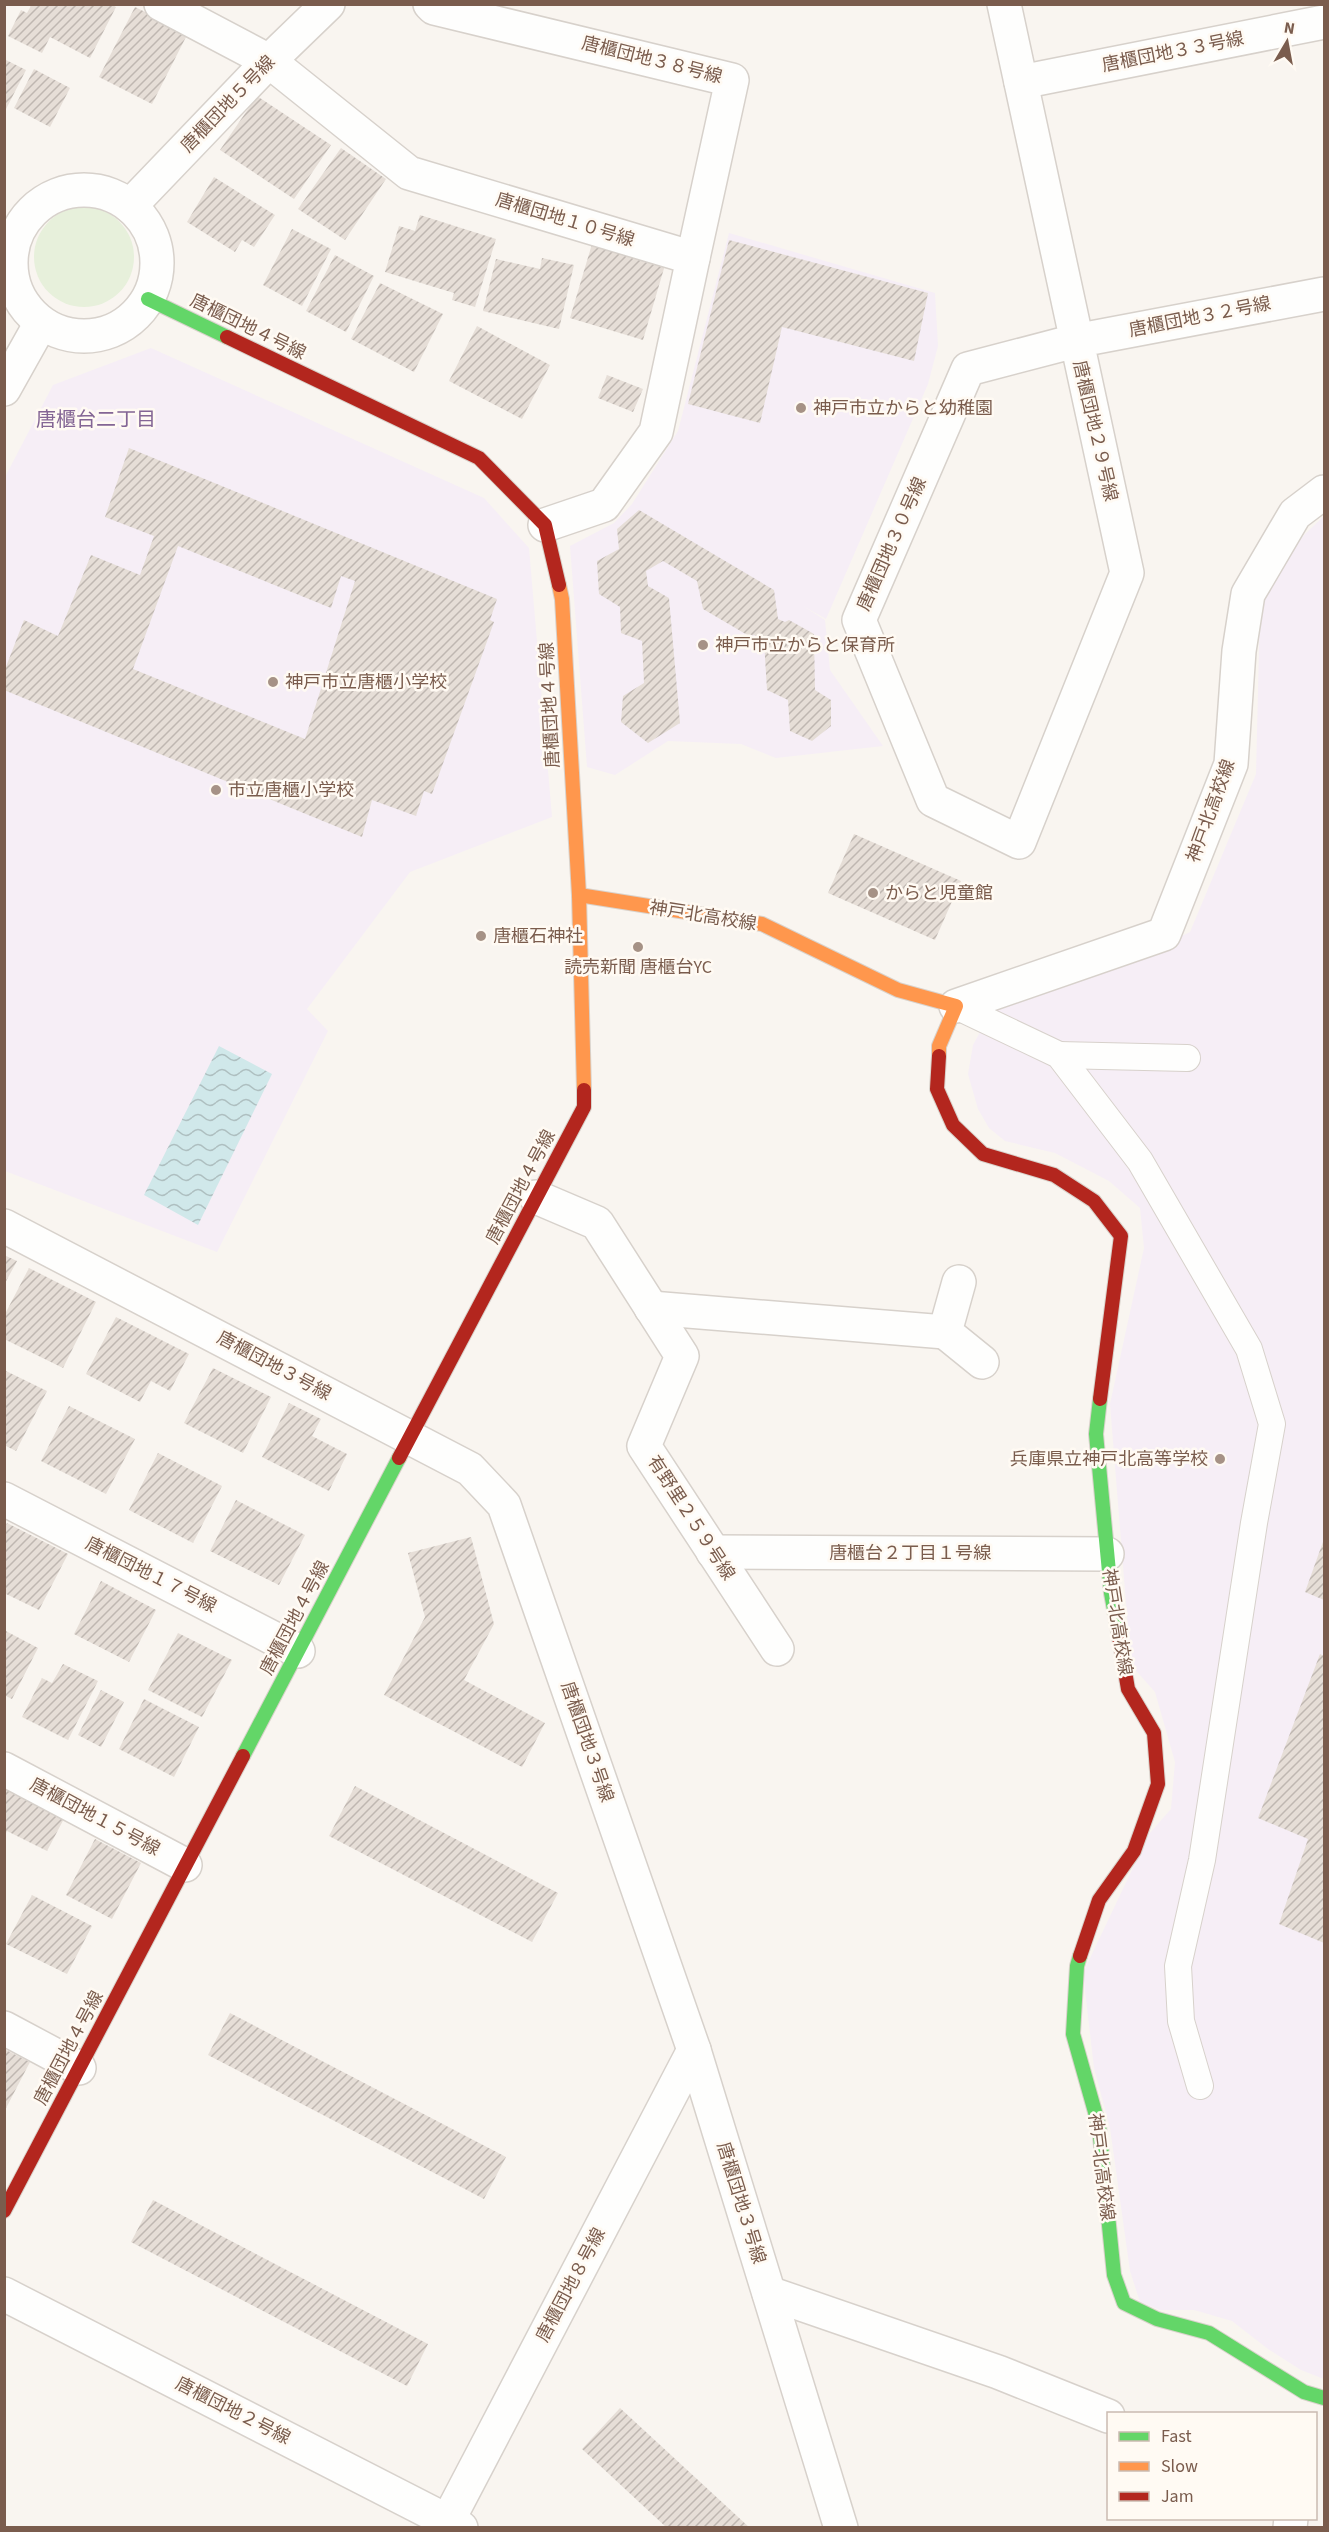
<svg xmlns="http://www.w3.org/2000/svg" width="1329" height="2532" font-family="'Source Sans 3','Noto Sans JP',sans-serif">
	<defs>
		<pattern id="water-waves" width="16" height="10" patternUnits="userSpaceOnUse" patternTransform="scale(1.5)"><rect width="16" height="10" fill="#d0e8ea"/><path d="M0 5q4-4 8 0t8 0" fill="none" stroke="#aebfc0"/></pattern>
		<pattern id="building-hatch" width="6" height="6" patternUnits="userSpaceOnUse" patternTransform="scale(1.5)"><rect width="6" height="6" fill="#e6ded7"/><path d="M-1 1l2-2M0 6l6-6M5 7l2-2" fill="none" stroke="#bfb7b1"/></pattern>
	</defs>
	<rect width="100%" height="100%" fill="#f9f5f0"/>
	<g fill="#f6eef6">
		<path d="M729 233 935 293 938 346 928 384 826 619 803 606 825 620 830 670 883 746 776 758 741 744 668 741 615 775 587 767 570 546 614 523 632 504 678 431Z"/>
		<path d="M151 348 484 498 529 548 552 817 410 872 307 1009 328 1031 217 1252 5 1171 4 479 53 385Z"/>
		<path d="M1324 516V2379L1301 2370 1268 2349 1232 2321 1194 2310H1160L1140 2302 1130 2271 1110 2128 1094 2068 1083 1973 1149 1834 1171 1809 1175 1762 1155 1692 1131 1665 1110 1404 1144 1248 1140 1208 1109 1181 1055 1153 1005 1141 989 1128 978 1109 968 1074 973 1045 991 1012 1033 990 1130 961 1190 932 1256 774 1260 607 1276 570 1305 534Z"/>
	</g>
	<circle fill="#e7f0db" cx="84" cy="257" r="50"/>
	<path fill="url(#water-waves)" d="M219 1046 272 1074 198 1225 144 1195Z"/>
	<g fill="url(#building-hatch)" fill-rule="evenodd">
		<path d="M32 4H111L116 7 90 58 50 37 42 53 8 36 21 10 27 13Z"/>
		<path d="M135 7 188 33 152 104 99 77Z"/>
		<path d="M4 59 26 70 4 113Z"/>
		<path d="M34 69 70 88 50 127 14 108Z"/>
		<path d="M257 96 331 145 294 199 220 150Z"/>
		<path d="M341 148 386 179 345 240 298 209Z"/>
		<path d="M214 177 275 215 254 247 242 240 235 252 187 222Z"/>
		<path d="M420 215 496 239 475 307 452 300 454 293 385 272 399 226 415 231Z"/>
		<path d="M292 229 331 249 302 306 263 285Z"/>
		<path d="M729 240 928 293 914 361 782 327 760 423 688 404Z"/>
		<path d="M592 244 665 265 643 340 570 318Z"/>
		<path d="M335 255 374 276 346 332 306 311Z"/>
		<path d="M542 258 574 265 559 329 483 311 496 259 540 269Z"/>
		<path d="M380 283 443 314 414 372 351 339Z"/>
		<path d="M477 326 550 365 522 419 449 381Z"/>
		<path d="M607 375 643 389 633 412 598 398Z"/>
		<path d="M129 448 497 599 490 620 494 622 432 794 424 791 416 816 372 800 362 837 4 690V672L24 620 58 636 91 555 140 575 154 536 105 517ZM178 546 331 608 341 576 355 581 305 739 133 669Z"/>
		<path d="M639 510 774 590 778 619 785 622 789 620 814 634 815 690 831 700V726L812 741 790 731 788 700 767 690 764 641 754 635 749 636 703 609 697 581 663 561 646 571 648 586 669 598 680 723 648 743 621 722 623 696 644 683 642 641 621 633 620 607 599 594 597 561 619 549 617 529Z"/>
		<path d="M854 834 961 881 935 940 828 893Z"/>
		<path d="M4 1255 17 1261 4 1285Z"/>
		<path d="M29 1268 96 1302 63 1368 4 1339V1316Z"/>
		<path d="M116 1317 189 1354 170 1391 151 1381 140 1402 86 1374Z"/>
		<path d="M213 1368 271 1397 243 1453 184 1423Z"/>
		<path d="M4 1370 47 1391 16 1451 4 1445Z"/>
		<path d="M289 1403 321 1419 312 1436 347 1454 329 1491 262 1457Z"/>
		<path d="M69 1406 135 1439 106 1494 41 1461Z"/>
		<path d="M158 1453 222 1486 193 1543 129 1510Z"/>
		<path d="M236 1500 305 1535 279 1585 210 1551Z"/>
		<path d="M7 1523 68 1554 39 1610 4 1593V1529Z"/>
		<path d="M471 1537 494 1624 464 1680 545 1723 522 1767 384 1695 425 1617 408 1553Z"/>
		<path d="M1324 1539V1600L1305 1592Z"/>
		<path d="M101 1581 156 1610 129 1662 74 1634Z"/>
		<path d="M4 1630 38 1648 12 1699 4 1695Z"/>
		<path d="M178 1633 232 1660 202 1717 148 1690Z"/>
		<path d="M1320 1654 1324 1656V1943L1279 1924 1308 1839 1258 1818Z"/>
		<path d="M63 1664 98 1681 68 1740 22 1717 42 1678 52 1683Z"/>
		<path d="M101 1690 124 1702 101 1747 78 1735Z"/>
		<path d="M144 1699 199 1727 174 1777 119 1749Z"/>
		<path d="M8 1783 67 1813 47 1851 7 1831 4 1837V1790Z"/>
		<path d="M355 1786 558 1893 532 1942 329 1836Z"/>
		<path d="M95 1839 141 1863 112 1919 66 1895Z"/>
		<path d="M32 1895 92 1926 67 1974 6 1944Z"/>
		<path d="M230 2013 506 2157 484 2199 208 2055Z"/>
		<path d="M4 2049 30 2062 4 2112Z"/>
		<path d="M153 2200 428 2344 407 2386 131 2242Z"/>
		<path d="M620 2408 750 2528H667L582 2449Z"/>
	</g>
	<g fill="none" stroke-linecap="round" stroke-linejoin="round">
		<defs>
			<g id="lane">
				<path d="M956 1006 1059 1055 1140 1161 1249 1349 1272 1424 1254 1523 1202 1860 1178 1966 1181 2021 1200 2086"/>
				<path d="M1059 1055 1187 1058"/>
			</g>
			<g id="street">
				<path d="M161 4 269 61 409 173 693 258 656 432 604 505 545 525"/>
				<path d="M430 4 434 8 732 80 693 258"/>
				<path d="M1004 4 1127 573 1019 842 933 800 859 620 968 369 1075 341 1324 294"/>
				<path d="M1021 82 1324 22"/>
				<circle cx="84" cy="263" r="73"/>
				<path d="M130 206 269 61 328 4"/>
				<path d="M4 389 41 323"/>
				<path d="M956 1006 1164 934 1231 764 1239 651 1248 594 1295 514 1324 492"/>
				<path d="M536 1197 597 1223 682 1356 644 1446 777 1649"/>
				<path d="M4 1226 470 1469 504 1505 694 2050 841 2528"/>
				<path d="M959 1282 945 1332 982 1362"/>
				<path d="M651 1308 945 1332"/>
				<path d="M4 1499 298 1651"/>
				<path d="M713 1552 1107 1554"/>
				<path d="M4 1769 185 1865"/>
				<path d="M4 2028 79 2068"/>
				<path d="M769 2293 998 2372 1108 2416"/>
				<path d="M4 2294 461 2528"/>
				<path d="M444 2528 694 2050"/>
				<path d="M1290 2528 1291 2518"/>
			</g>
			<g id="fast">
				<path d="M148 299 227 337"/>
				<path d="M1100 1399 1096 1434 1111 1593 1118 1631"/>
				<path d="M243 1756 399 1458"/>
				<path d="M1080 1956 1077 1966 1073 2034 1099 2126 1114 2275 1124 2303 1157 2319 1209 2333 1304 2392 1324 2398"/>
			</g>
			<g id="slow">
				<path d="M559 585 562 599 579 895 584 1090"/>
				<path d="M579 895 762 924 898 990 956 1006 939 1046V1056"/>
			</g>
			<g id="jam">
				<path d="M227 337 479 458 545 525 559 585"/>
				<path d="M939 1056 937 1089 953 1125 983 1154 1054 1175 1094 1201 1121 1236 1100 1399"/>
				<path d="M399 1458 584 1107V1090"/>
				<path d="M1080 1956 1099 1900 1134 1851 1158 1784 1154 1733 1128 1689 1118 1631"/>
				<path d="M4 2211 243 1756"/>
			</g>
		</defs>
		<use href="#lane" stroke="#d7d1cb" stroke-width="28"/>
		<use href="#street" stroke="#d7d1cb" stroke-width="36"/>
		<use href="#fast" stroke="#d9d2cb" stroke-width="16"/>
		<use href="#slow" stroke="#d9d2cb" stroke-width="16"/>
		<use href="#jam" stroke="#d9d2cb" stroke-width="16"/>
		<use href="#lane" stroke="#fefefd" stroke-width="26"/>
		<use href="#street" stroke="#fefefd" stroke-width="33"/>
		<use href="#fast" stroke="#63d668" stroke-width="14"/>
		<use href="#slow" stroke="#ff974d" stroke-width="14"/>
		<use href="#jam" stroke="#b3261e" stroke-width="14"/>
	</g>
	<g fill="#a69286" stroke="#fffaf3" stroke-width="2">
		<circle cx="801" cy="408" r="6"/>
		<circle cx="703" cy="645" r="6"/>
		<circle cx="273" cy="682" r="6"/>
		<circle cx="216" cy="790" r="6"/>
		<circle cx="873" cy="893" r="6"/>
		<circle cx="481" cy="936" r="6"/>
		<circle cx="638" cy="947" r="6"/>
		<circle cx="1220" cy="1459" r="6"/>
	</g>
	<g text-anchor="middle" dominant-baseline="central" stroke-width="5" stroke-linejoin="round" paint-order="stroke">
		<g font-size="18" fill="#7a5c4d" stroke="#fffaf3">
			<text transform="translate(1173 52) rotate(-11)">唐櫃団地３３号線</text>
			<text transform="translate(652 60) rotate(14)">唐櫃団地３８号線</text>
			<text transform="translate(228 104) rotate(-46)">唐櫃団地５号線</text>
			<text transform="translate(565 220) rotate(17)">唐櫃団地１０号線</text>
			<text transform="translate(1200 317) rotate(-11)">唐櫃団地３２号線</text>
			<text transform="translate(248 327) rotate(26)">唐櫃団地４号線</text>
			<text transform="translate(1095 431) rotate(77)">唐櫃団地２９号線</text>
			<text transform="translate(892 544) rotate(-66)">唐櫃団地３０号線</text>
			<text transform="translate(550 705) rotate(-93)">唐櫃団地４号線</text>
			<text transform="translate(1211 811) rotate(-70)">神戸北高校線</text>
			<text transform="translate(703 916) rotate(9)">神戸北高校線</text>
			<text transform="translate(521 1187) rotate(-62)">唐櫃団地４号線</text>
			<text transform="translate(274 1366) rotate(28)">唐櫃団地３号線</text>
			<text transform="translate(691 1518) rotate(57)">有野里２５９号線</text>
			<text x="910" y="1553">唐櫃台２丁目１号線</text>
			<text transform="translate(151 1575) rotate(27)">唐櫃団地１７号線</text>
			<text transform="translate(295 1618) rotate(-62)">唐櫃団地４号線</text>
			<text transform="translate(1117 1622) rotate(81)">神戸北高校線</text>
			<text transform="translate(587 1742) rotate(71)">唐櫃団地３号線</text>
			<text transform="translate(95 1817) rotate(28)">唐櫃団地１５号線</text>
			<text transform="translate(69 2048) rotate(-62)">唐櫃団地４号線</text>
			<text transform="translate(1101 2167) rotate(83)">神戸北高校線</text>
			<text transform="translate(741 2203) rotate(73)">唐櫃団地３号線</text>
			<text transform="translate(571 2285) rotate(-62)">唐櫃団地８号線</text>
			<text transform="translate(233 2411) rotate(27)">唐櫃団地２号線</text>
		</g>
		<g font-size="18" fill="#7a5c4d" stroke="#fffaf3" text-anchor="start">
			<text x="813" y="408">神戸市立からと幼稚園</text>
			<text x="715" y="645">神戸市立からと保育所</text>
			<text x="285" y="682">神戸市立唐櫃小学校</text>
			<text x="228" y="790">市立唐櫃小学校</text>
			<text x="885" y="893">からと児童館</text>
			<text x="493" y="936">唐櫃石神社</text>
			<text x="638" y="967" text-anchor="middle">読売新聞 唐櫃台YC</text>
			<text x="1208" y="1459" text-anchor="end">兵庫県立神戸北高等学校</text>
		</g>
		<g font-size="20" fill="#846695" stroke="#fffaf3">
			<text x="96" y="420">唐櫃台二丁目</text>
		</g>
	</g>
	<rect width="1329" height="2532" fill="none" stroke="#7a5c4d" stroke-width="12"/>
	<rect x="1107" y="2412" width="210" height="108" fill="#fffaf3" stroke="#cabbb1" stroke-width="1.5"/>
	<rect x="1119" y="2432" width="30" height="9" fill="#63d668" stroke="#cabbb1" stroke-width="1.5"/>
	<text x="1161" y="2442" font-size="18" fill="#7a5c4d">Fast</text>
	<rect x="1119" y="2462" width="30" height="9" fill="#ff974d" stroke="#cabbb1" stroke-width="1.5"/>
	<text x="1161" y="2472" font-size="18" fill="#7a5c4d">Slow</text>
	<rect x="1119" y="2492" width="30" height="9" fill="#b3261e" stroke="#cabbb1" stroke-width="1.5"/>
	<text x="1161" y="2502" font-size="18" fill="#7a5c4d">Jam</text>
	<g transform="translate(1287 42) rotate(10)" stroke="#fffaf3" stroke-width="4.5" paint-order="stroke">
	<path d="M0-4.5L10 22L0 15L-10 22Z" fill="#7a5c4d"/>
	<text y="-9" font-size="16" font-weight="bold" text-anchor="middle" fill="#7a5c4d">N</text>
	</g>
</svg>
